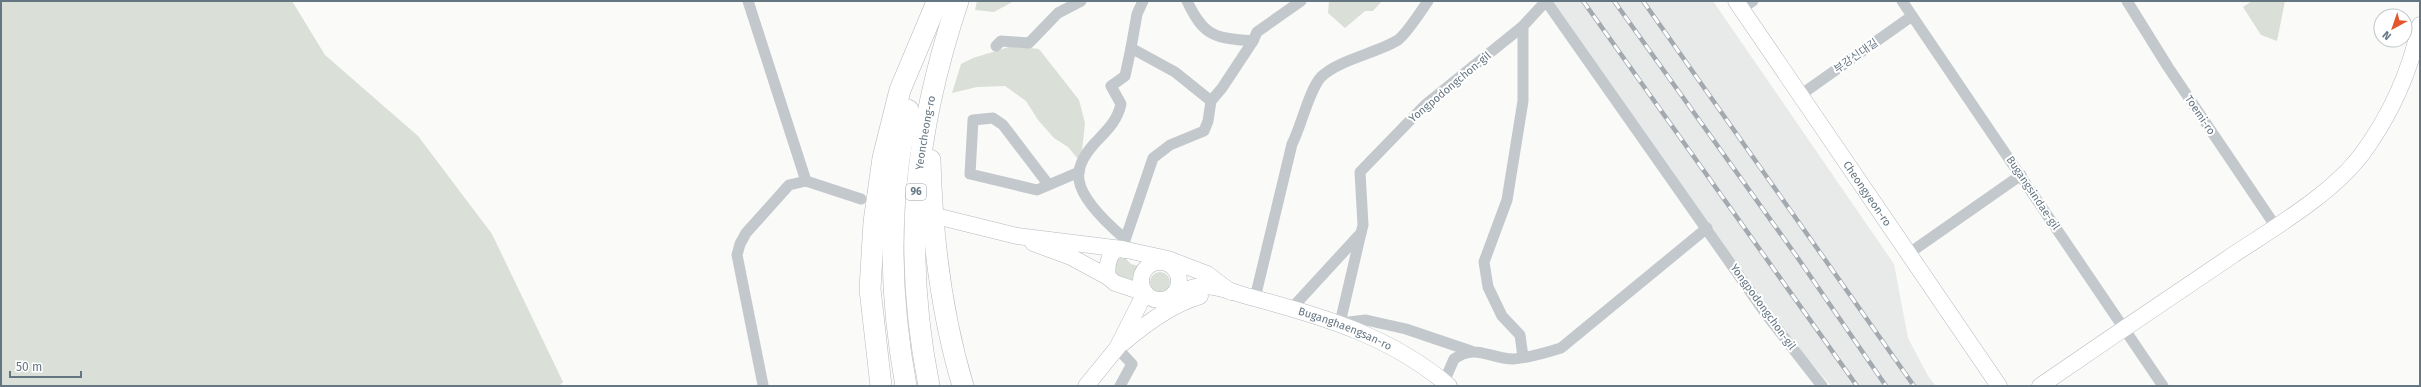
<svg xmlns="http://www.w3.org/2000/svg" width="2421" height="387" font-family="'Fira Sans','Noto Sans KR',sans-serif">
	<rect width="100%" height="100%" fill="#fafaf8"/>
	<path fill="#e8e9e9" d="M1549 1H1713L1894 264 1908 338 1928 376 1936 386H1831L1781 328Z"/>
	<g fill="#dadfd7">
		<path d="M1 1H292L325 55 418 136 492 234 563 382 559 386H1Z"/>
		<path d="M977 1H1014L994 12 975 10Z"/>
		<path d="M1329 1H1382L1373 11H1365L1345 28 1328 13Z"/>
		<path d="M2252 1H2285L2277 41 2261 35 2243 7Z"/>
		<path d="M1012 46 1039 49 1079 100 1085 123 1082 151 1078 159 1068 147 1054 138 1038 120 1026 101 1005 86 977 87 952 93 961 64 973 58Z"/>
		<path d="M1122 257H1124L1131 264 1138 266 1133 280 1116 275 1113 270 1117 260Z"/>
		<circle cx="1160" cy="282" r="10"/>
	</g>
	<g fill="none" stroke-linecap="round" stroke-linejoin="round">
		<defs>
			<g id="secondary">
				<path id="s1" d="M1736 1 1999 386"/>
				<path d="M940 217 1017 236 1122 249 1168 259 1207 274 1231 292"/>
				<path d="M1033 243 1071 257 1108 277"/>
				<circle cx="1160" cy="281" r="19"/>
				<path id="s2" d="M1174 294C1183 291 1193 286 1203 286 1220 286 1238 294 1254 298 1325 317 1392 337 1449 386"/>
				<path d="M1123 343C1145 324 1173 304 1200 296"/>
				<path d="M1086 386 1117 348 1145 293 1115 283 1108 277C1106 266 1109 245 1125 250"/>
				<path d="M2040 386C2104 342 2169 298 2233 255 2275 227 2332 194 2362 154 2390 116 2410 72 2420 25"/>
			</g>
			<g id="highway">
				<path d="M930 160C932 235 941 313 963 386"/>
				<path d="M881 386 870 289 874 222 883 158 900 90 937 2"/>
				<path d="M906 386C893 315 889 239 898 167 900 148 905 128 908 110"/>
				<path id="s3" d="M929 386C902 249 914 133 958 1"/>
			</g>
		</defs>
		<use href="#secondary" stroke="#b3babf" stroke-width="17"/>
		<use href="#highway" stroke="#b4b9bd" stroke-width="22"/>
		<g stroke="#c3c8cc" stroke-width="11">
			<path d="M748 1 806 181"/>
			<path d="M1143 1 1137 14 1131 48 1175 72 1211 101"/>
			<path d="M1187 1C1204 37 1215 38 1253 41L1257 32 1301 1"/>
			<path d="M1546 1 1766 314 1822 386"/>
			<path d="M1902 1 2163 386"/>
			<path d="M2127 1 2168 67 2276 227"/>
			<path d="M1741 9 1753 1"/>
			<path d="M996 46 1001 41 1029 43 1058 13 1081 1"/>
			<path d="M1799 96 1912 16"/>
			<path d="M1048 184 1003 125 993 118 973 120 970 174 1037 190 1079 172"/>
			<path d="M1361 233 1340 323 1366 320 1406 329 1471 351"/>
			<path d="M1124 238C1110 226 1082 200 1079 180 1077 167 1086 153 1094 144 1106 131 1117 122 1121 104L1111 86 1125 76 1131 48"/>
			<path d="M1122 249 1153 158 1170 145 1204 131 1208 121 1211 101 1222 88 1253 41"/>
			<path d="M1908 254 2021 175"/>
			<path d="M1255 298 1292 144C1301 127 1309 90 1321 77 1338 60 1377 53 1398 40 1406 34 1422 10 1428 1"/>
			<path d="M1292 308 1361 233 1363 225 1360 172 1425 105 1523 26"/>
			<path d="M1117 348 1132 364 1120 386"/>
			<path d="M1523 357 1520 335 1502 316 1488 287 1484 262 1507 200 1523 101V26L1546 1"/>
			<path d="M1444 382 1454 359C1476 343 1490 359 1513 359 1529 358 1545 353 1561 348L1707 228"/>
			<path d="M763 385 737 255 740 244 746 233 789 185 806 181 861 199"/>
		</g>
		<use href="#secondary" stroke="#fff" stroke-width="16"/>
		<use href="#highway" stroke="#fff" stroke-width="21"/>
		<defs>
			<g id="rail">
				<path d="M1583 1 1857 386"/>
				<path d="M1614 1 1795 254 1886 386"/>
				<path d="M1643 1 1914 386"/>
			</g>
		</defs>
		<use href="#rail" stroke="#a2aab0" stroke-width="4.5"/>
		<use href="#rail" stroke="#fff" stroke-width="3" stroke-dasharray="9" stroke-linecap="butt"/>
	</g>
	<g text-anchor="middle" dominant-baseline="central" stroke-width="4" stroke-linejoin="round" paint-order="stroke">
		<rect fill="#fff" stroke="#939fa8" stroke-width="1" x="906" y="184" width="20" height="16" rx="3"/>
		<g font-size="10" font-weight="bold" fill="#657683">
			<text x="916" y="192">96</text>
		</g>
		<g font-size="11" fill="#657683" stroke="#fff">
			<text transform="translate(1856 56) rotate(-35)">부강신대길</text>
			<text transform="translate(1450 87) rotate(-40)">Yongpodongchon-gil</text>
			<text transform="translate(2200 115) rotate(56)">Toemi-ro</text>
			<text stroke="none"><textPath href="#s3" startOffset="255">Yeoncheong-ro</textPath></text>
			<text transform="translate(2033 193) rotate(56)">Bugangsindae-gil</text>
			<text stroke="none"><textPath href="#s1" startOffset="233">Cheongyeon-ro</textPath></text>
			<text transform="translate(1763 307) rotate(54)">Yongpodongchon-gil</text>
			<text stroke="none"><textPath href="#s2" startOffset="179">Buganghaengsan-ro</textPath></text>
		</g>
	</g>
	<rect width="2421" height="387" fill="none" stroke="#657683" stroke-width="4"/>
	<g transform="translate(2393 28) rotate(220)"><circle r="19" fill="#ffffff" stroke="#c1c8cd"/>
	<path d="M0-3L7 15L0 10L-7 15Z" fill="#e4572e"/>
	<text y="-6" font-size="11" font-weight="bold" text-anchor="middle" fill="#657683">N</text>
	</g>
	<path d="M10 371v6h71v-6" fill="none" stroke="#657683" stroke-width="2"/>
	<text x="16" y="371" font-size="12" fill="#657683" stroke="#ffffff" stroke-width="3" paint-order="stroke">50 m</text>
</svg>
